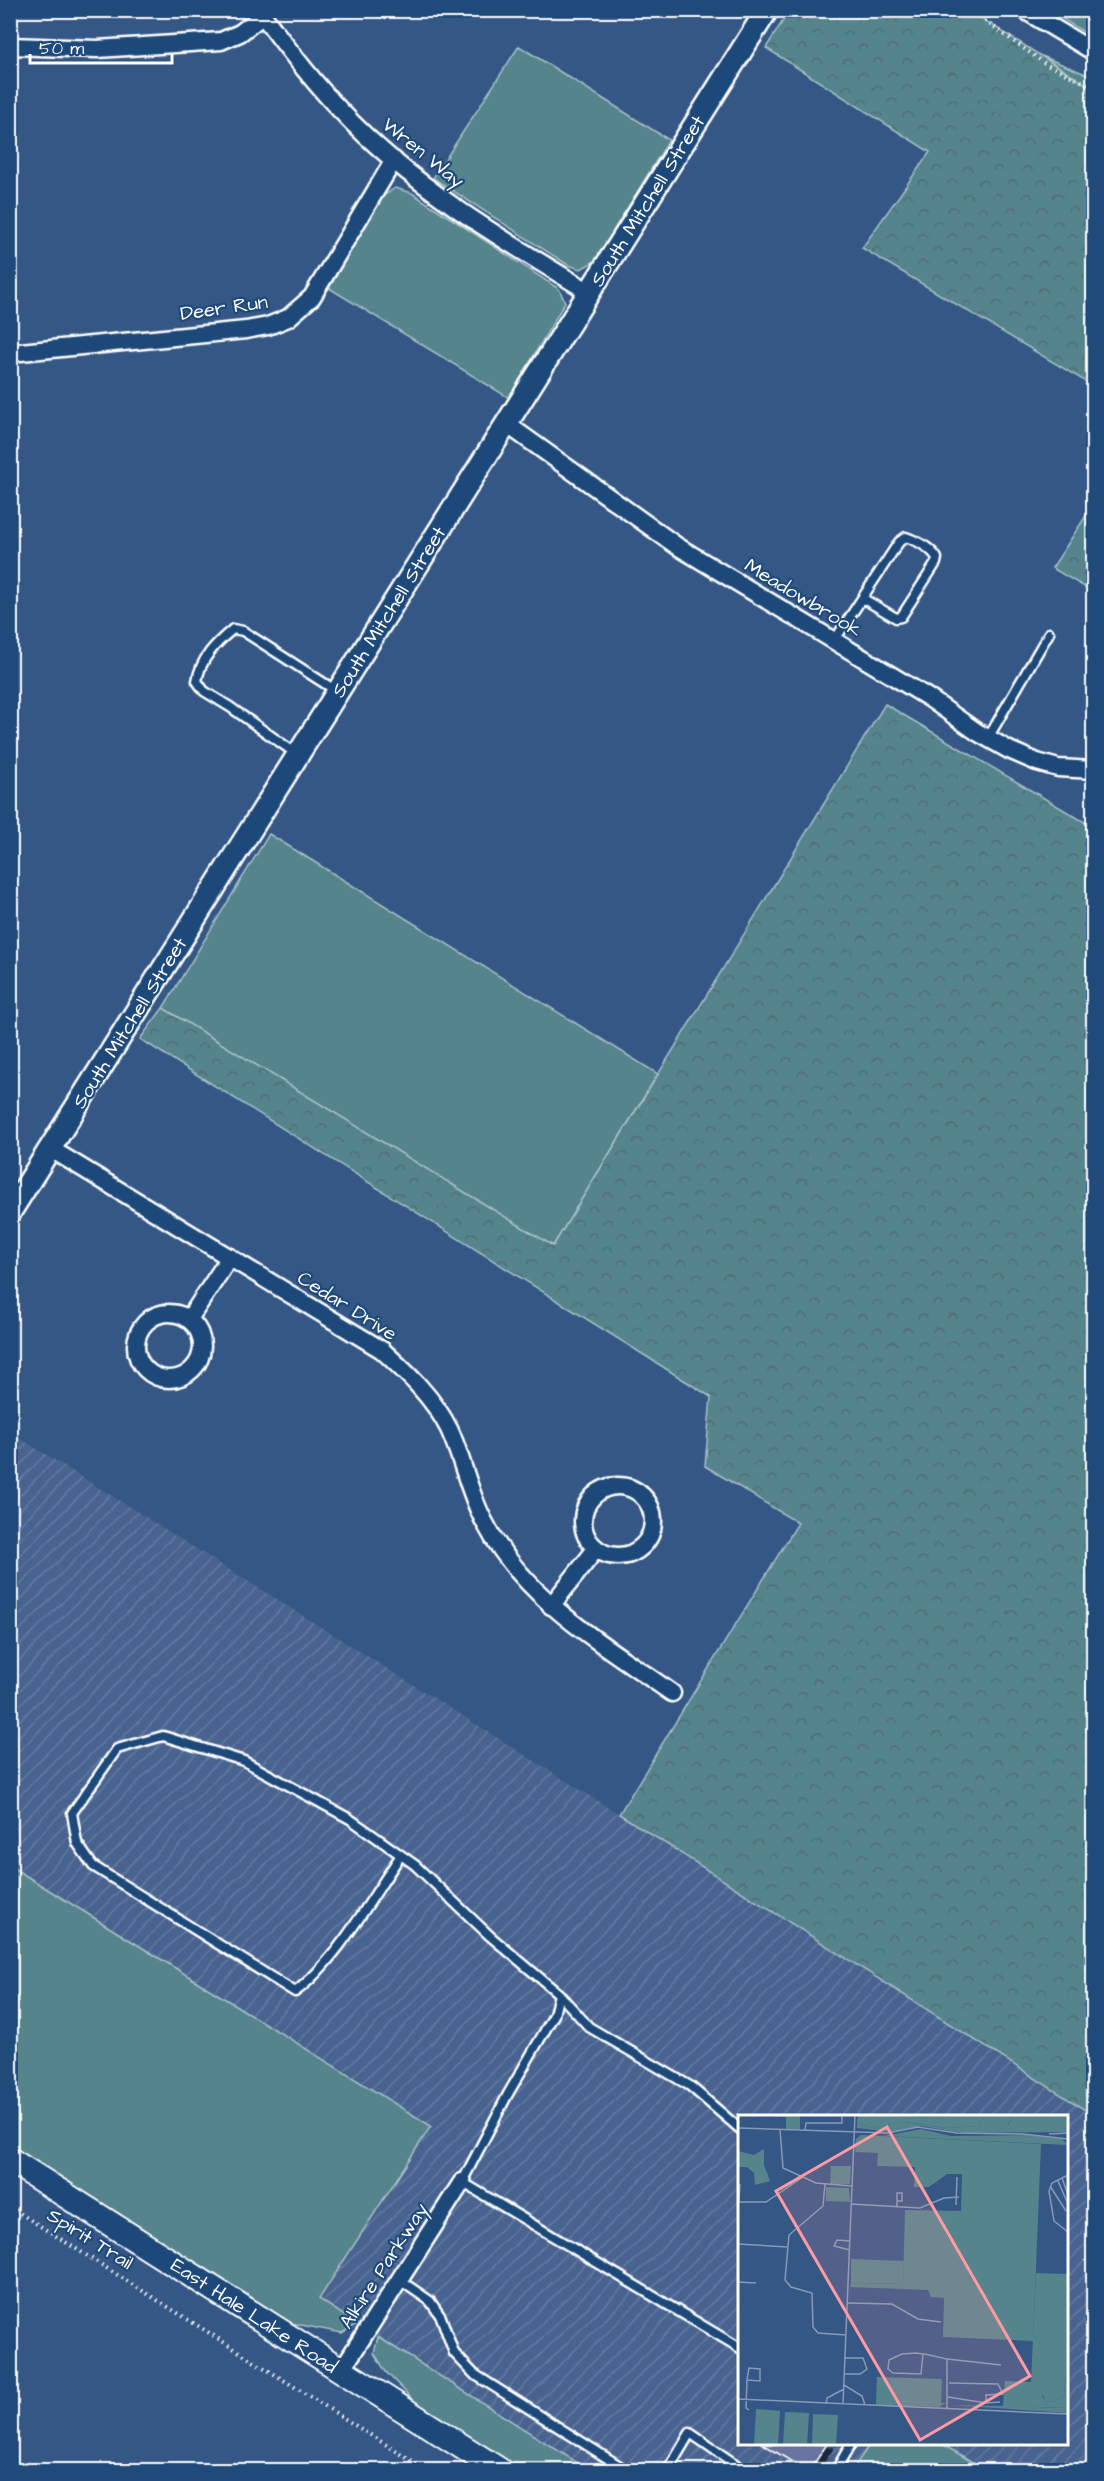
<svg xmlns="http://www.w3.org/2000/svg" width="1104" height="2481" font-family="'Architects Daughter',sans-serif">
	<defs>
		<pattern id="industrial-furrows" width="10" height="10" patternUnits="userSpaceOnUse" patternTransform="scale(1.5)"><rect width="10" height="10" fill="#496390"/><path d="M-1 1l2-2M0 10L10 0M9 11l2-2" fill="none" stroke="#647aa1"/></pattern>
		<pattern id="forest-crowns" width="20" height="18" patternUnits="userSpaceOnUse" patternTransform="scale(1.5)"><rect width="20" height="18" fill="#55848d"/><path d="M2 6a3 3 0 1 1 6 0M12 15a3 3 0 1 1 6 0" fill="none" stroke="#516b70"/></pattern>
		<filter id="shadow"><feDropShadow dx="6" dy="4" stdDeviation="0" flood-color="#0009"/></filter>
	</defs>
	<rect width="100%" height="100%" fill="#355786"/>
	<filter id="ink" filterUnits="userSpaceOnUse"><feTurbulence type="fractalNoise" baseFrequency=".0167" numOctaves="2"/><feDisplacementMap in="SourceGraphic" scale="12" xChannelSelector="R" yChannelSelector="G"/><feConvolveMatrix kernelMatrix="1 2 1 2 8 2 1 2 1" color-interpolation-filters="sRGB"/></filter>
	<g filter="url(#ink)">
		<path fill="url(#industrial-furrows)" d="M10 1432 619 1814 1093 2115V2470H986L942 2444H1066V2116H740V2444H870L852 2470H588L319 2299 431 2126 11 1866Z"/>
		<g fill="#55848d" stroke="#aac2c6" stroke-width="1.5">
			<path d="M1050 11H1093V38Z"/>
			<path d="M519 46 669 140 595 261 581 269 568 265 433 178Z"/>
			<path d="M1042 56 1093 77V89Z"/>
			<path d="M395 188 412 193 559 289 565 302 509 398 329 288 382 197Z"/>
			<path d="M269 834 658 1074 553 1246 163 1008Z"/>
			<path d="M10 1866 431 2126 319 2299 357 2324 342 2333 286 2322 11 2146Z"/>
			<path d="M378 2337 589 2470H520L419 2406 386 2372 374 2353Z"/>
			<path d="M870 2444H942L986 2470H852Z"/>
		</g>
		<g fill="url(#forest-crowns)" stroke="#aac2c6" stroke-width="1.5">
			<path d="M789 11H970L1093 89V386L862 248 930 152 766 48Z"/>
			<path d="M1093 505V592L1052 568Z"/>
			<path d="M885 704 1093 827V2115L619 1814 798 1523 705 1466 711 1397 140 1039 163 1008 553 1246Z"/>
		</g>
		<path fill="#6975a1" stroke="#fff" stroke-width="1.5" filter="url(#shadow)" d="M763 2444H827L810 2470H805Z"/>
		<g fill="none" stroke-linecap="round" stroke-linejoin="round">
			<defs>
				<g id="service">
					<path d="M834 641 899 542 906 537C917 541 931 548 937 558L936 563 901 617 896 618 862 598"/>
					<path d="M988 738 1049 633"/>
					<path d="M298 755 230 707 204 691 197 681C201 658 215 644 233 629L243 631 338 692"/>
					<path d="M401 1855C372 1897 335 1963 295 1992L93 1866 77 1843 72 1813 117 1749 163 1736 244 1761 350 1819 415 1865 490 1936 559 1994 554 2015 508 2094 462 2182 740 2348"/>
					<path d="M559 1994 589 2027 690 2086 740 2129"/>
					<path d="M401 2281 430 2301 441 2317 454 2353 474 2374 626 2470"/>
					<path d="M668 2470 690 2433 744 2470"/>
					<path d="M836 2470 851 2444"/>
				</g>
				<g id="minor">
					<path d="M259 10C284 44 311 80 340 110 411 186 503 240 591 293"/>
					<path d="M1024 10 1094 52"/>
					<path d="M10 46 97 49 221 41 240 33 262 16"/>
					<path d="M10 353 246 330 268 326 288 318 312 297 394 160"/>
					<path d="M508 425 677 546 929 698 977 732 1009 750 1037 762 1058 768 1094 770"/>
					<path d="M51 1149 382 1350C408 1374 433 1397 449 1429 463 1459 469 1494 485 1523 525 1600 603 1644 672 1693"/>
					<circle cx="169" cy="1346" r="33"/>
					<path d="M189 1319 230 1257"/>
					<circle cx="618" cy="1521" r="35"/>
					<path d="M551 1606 596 1549"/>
					<path d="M341 2371 462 2182"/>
				</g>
				<path id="tertiary" d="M10 1212 767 10"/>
				<path id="secondary" d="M10 2160 499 2470"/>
			</defs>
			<use href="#service" stroke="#fff" stroke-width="13"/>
			<use href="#minor" stroke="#fff" stroke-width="21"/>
			<use href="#tertiary" stroke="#fff" stroke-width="26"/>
			<use href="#secondary" stroke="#fff" stroke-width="28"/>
			<g stroke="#fff" stroke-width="4" stroke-dasharray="1.5 4.5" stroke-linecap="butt">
				<path d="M970 10 1047 65 1094 87"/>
				<path d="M10 2207 426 2470"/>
			</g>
			<use href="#service" stroke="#1f4a7a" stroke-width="8"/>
			<use href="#minor" stroke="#1f4a7a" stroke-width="16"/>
			<use href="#tertiary" stroke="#1f4a7a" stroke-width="21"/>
			<use href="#secondary" stroke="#1f4a7a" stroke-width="24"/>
		</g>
	</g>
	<g text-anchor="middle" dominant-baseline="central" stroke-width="4.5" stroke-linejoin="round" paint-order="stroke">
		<g font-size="20" fill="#fff" stroke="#1f4a7a">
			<text transform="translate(423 153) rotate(39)">Wren Way</text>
			<text transform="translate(648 201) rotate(-58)">South Mitchell Street</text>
			<text transform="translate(224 308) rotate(-8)">Deer Run</text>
			<text transform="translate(803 598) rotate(31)">Meadowbrook</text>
			<text transform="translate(389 612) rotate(-58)">South Mitchell Street</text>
			<text transform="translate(130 1023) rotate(-58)">South Mitchell Street</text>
			<text transform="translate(347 1306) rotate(32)">Cedar Drive</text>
			<text transform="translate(90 2239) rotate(32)">Spirit Trail</text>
			<text transform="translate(384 2266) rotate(-57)">Alkire Parkway</text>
			<text transform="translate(254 2316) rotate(33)">East Hale Lake Road</text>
		</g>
	</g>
	<g transform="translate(738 2115)">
		<rect width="330" height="330" fill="#355786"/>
		<path d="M248 0H275L270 10 294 11 291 0H330V17L224 18 184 11 153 17 119 13V7L132 13 166 7 208 13 239 11ZM183 14 213 21 290 20 324 24 330 30 146 21ZM93 51H113L112 69H92ZM88 72 111 73 112 87 88 86ZM113 144 166 146 165 169 113 168ZM298 158 330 159V237L326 281 316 287 307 286 305 280 298 284 296 292 330 293V298L212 290 265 291 267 266 293 267ZM139 262 204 264 203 288H208L201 292 138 290ZM18 294 42 296 40 330H16ZM47 297 71 298 69 330H45ZM75 299 100 300 98 330H74Z" fill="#55848d"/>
		<path d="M62 0V14H48V2H35ZM120 0 190 2 248 0 239 11 208 13 167 7 132 13 119 7ZM275 0H291L295 11H270ZM123 20 303 29 295 226 205 222 206 183 193 182 190 175 112 172 113 168 165 169 167 95 223 96 224 59H209L191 72H176L177 52 139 51 140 38 117 37 118 24ZM26 34V50L32 66 17 70 16 58 9 52H0V36L16 40ZM330 237V293L296 292 297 277 301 276 307 286 316 287 326 281Z" fill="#55848d"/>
		<path fill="none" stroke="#869ab6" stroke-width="1.5" d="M0 13 150 18 180 12 219 18 285 19 330 24M42 15 45 53 78 68 114 71M67 15 68 8H104V0M311 19 330 18M330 60 314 68 311 76 316 106 330 117M324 63 330 80M320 66 330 89M87 69 85 91 51 120 47 165 53 172 74 178 75 212 80 218 108 220M312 71 328 96M0 87H28L65 62M1 87 2 69M113 89 182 93 206 83 221 82M218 90 219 62M159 92V78H164V86H159M0 129 49 132M112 135 96 131 99 125 112 126M0 167 18 168M110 188 154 189 180 204 203 207M185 239 183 259 155 258 150 254 151 245 164 239 178 238 185 239H187L209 244V294M209 244 263 250M106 259H122L129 254 125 243H107M9 265 22 266V254L11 253 9 265 8 293 11 295M211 268 260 269 265 279 248 280V288L262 287M106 270 124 281 127 290M210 282 248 288M0 284 330 299M88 289 89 283 106 274M105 289 117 0"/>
		<path fill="#ff9aa2" fill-opacity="0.15" stroke="#ff9aa2" stroke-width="3" d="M149 12 292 261 182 325 38 76Z"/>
		<rect width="330" height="330" fill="none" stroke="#fff" stroke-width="3"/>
	</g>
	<rect width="1104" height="2481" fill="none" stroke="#1f4a7a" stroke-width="36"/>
	<rect x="18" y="18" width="1068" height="2445" fill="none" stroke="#fff" stroke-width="2" filter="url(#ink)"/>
	<path d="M30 54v9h142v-9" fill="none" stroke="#ffffff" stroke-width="3"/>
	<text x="39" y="54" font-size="18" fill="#ffffff" stroke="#1f4a7a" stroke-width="4.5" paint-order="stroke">50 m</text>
</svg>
